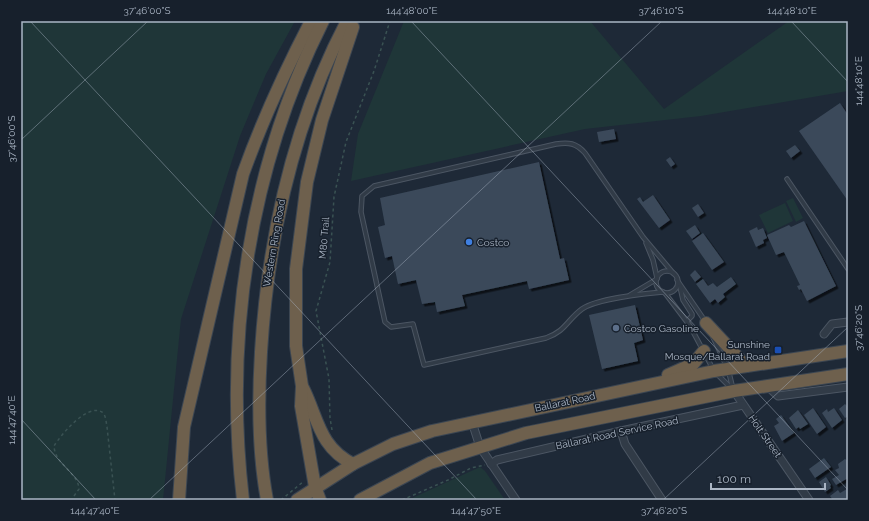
<svg xmlns="http://www.w3.org/2000/svg" width="869" height="521" font-family="Raleway,sans-serif">
	<defs>
		<filter id="shadow"><feDropShadow dx="2.5" dy="2.5" stdDeviation="0" flood-color="#0009"/></filter>
	</defs>
	<rect width="100%" height="100%" fill="#1e2937"/>
	<g fill="#1f3638">
		<path d="M21 21H295L266 74 240 136 181 319 163 500H21Z"/>
		<path d="M404 21H590L664 109 789 21H848V91L701 116 585 129 351 181 358 134Z"/>
		<path d="M793 198 803 218 796 222 786 201Z"/>
		<path d="M785 203 793 221 768 233 759 215Z"/>
		<path d="M480 467 485 471 505 500H408Z"/>
	</g>
	<g fill="#3b495a" filter="url(#shadow)">
		<path d="M840 103 848 115V201L799 131Z"/>
		<path d="M614 129 616 139 599 142 597 132Z"/>
		<path d="M795 145 800 151 791 158 786 151Z"/>
		<path d="M670 157 675 164 671 167 666 160Z"/>
		<path d="M539 162 560 259 564 258 569 280 529 289 527 281 462 295 465 306 437 312 435 302 422 304 416 280 398 284 392 256 385 258 378 227 385 225 380 198Z"/>
		<path d="M653 195 670 220 659 228 637 199 640 197 643 202Z"/>
		<path d="M698 204 704 213 698 217 692 208Z"/>
		<path d="M804 221 836 286 807 301 801 289 799 290 797 286 800 285 784 252 776 255 767 235 789 225 791 227Z"/>
		<path d="M695 225 700 233 692 239 686 231Z"/>
		<path d="M757 227 758 230 763 228 767 238 763 240 764 243 756 247 749 231Z"/>
		<path d="M703 233 724 262 712 270 692 241Z"/>
		<path d="M695 270 701 277 695 282 690 275Z"/>
		<path d="M731 277 736 284 723 294 725 297 718 303 715 299 710 303 696 284 703 279 708 286 713 283 717 287Z"/>
		<path d="M635 305 643 340 634 343 638 361 602 369 589 315Z"/>
		<path d="M845 404 848 407V416L845 418 839 409Z"/>
		<path d="M813 408 826 427 817 434 804 415Z"/>
		<path d="M834 408 842 420 832 428 822 413 827 409 828 412Z"/>
		<path d="M798 410 808 424 800 429 799 427 796 429 789 418Z"/>
		<path d="M781 415 794 433 782 441 774 426 779 423 776 419Z"/>
		<path d="M824 458 831 467 815 478 809 469Z"/>
		<path d="M845 459 848 461V478L836 485 832 479 839 475 835 470 839 468 838 464Z"/>
		<path d="M826 477 831 485 830 486 831 488 825 492 819 482Z"/>
		<path d="M847 489 848 498 844 500H833L830 496 838 490 840 493Z"/>
	</g>
	<g fill="none" stroke-linecap="round" stroke-linejoin="round">
		<defs>
			<g id="lane">
				<path d="M787 179 848 269"/>
				<path d="M646 243 653 260 657 278"/>
				<circle cx="667" cy="282" r="11"/>
				<path d="M677 280 705 321"/>
				<path d="M680 287 683 300 692 314V316L687 321"/>
				<path d="M663 292C643 294 598 298 582 309 567 320 566 331 546 338L424 365 413 324 391 327 385 322 361 212 362 196 374 186 556 144C569 142 576 143 585 153L643 237 674 274"/>
				<path d="M665 293 690 326 713 369"/>
				<path d="M630 295 657 279"/>
				<path d="M713 337 728 369 733 389"/>
				<path d="M717 374 731 388"/>
			</g>
			<g id="street">
				<path d="M824 334 832 324 848 322"/>
				<path d="M767 386 778 396 848 387"/>
				<path d="M734 391 809 500"/>
				<path d="M472 422 480 447 516 500"/>
				<path d="M621 431 625 444 662 500"/>
				<path d="M491 464 497 460 621 431 743 405"/>
			</g>
			<g id="highway">
				<path d="M706 323 746 366"/>
				<path d="M668 375 693 364 704 351"/>
				<path d="M303 388C318 418 319 447 353 464"/>
				<path d="M179 500 184 427 243 174C262 121 285 71 311 21"/>
				<path d="M243 500C224 337 249 168 323 21"/>
				<path d="M267 500C258 452 258 401 261 352 268 237 293 124 347 21"/>
				<path d="M297 500 353 464 393 444 432 431 714 371 848 351"/>
				<path d="M320 500 315 487 301 406 302 386 296 346V269L307 182 322 120 353 27"/>
				<path d="M360 500 430 463 526 433 734 391 848 374"/>
			</g>
		</defs>
		<use href="#lane" stroke="#4c5663" stroke-width="5.5"/>
		<use href="#street" stroke="#4c5663" stroke-width="9"/>
		<use href="#highway" stroke="#3c4652" stroke-width="14"/>
		<g stroke="#3a5253" stroke-width="1.5" stroke-dasharray="3 3" stroke-linecap="butt">
			<path d="M332 430 330 418 329 379 316 311 330 262 334 197 346 142 374 71 390 21"/>
			<path d="M74 496 79 489C78 472 55 465 54 446 60 436 87 403 102 412 106 415 106 422 107 427L115 500"/>
			<path d="M281 500 304 481"/>
			<path d="M402 500 448 480 471 468 485 465"/>
		</g>
		<use href="#lane" stroke="#313b47" stroke-width="3.5"/>
		<use href="#street" stroke="#313b47" stroke-width="7"/>
		<use href="#highway" stroke="#6e604d" stroke-width="12"/>
	</g>
	<path fill="none" stroke="#abb6c5" stroke-width="1" stroke-opacity="0.45" d="M30 21 477 500M411 21 848 490M791 21 848 82M21 140 148 21M21 419 96 500M149 500 662 21M663 500 848 327"/>
	<circle fill="#3f7fe0" stroke="#17202c" stroke-width="1.5" cx="469" cy="242" r="4"/>
	<circle fill="#5c6f8a" stroke="#17202c" stroke-width="1.5" cx="616" cy="328" r="4"/>
	<rect fill="#1a4fb4" stroke="#17202c" stroke-width="1.5" x="774" y="346" width="8" height="8" rx="2"/>
	<g text-anchor="middle" dominant-baseline="central" stroke-width="3" stroke-linejoin="round" paint-order="stroke">
		<g font-size="10" fill="#abb6c5" stroke="#17202c">
			<text transform="translate(324 238) rotate(-85)">M80 Trail</text>
			<text transform="translate(274 243) rotate(-80)">Western Ring Road</text>
			<text transform="translate(565 402) rotate(-12)">Ballarat Road</text>
			<text transform="translate(617 433) rotate(-12)">Ballarat Road Service Road</text>
			<text transform="translate(765 436) rotate(55)">Holt Street</text>
		</g>
		<g font-size="10" fill="#abb6c5" stroke="#17202c" text-anchor="start">
			<text x="477" y="242">Costco</text>
			<text x="624" y="328">Costco Gasoline</text>
			<text x="770" y="344" text-anchor="end">Sunshine<tspan x="770" dy="12">Mosque/Ballarat Road</tspan></text>
		</g>
	</g>
	<rect width="869" height="521" fill="none" stroke="#17202c" stroke-width="44"/>
	<path d="M711 483v6h114v-6" fill="none" stroke="#abb6c5" stroke-width="2"/>
	<text x="717" y="483" font-size="12" fill="#abb6c5" stroke="#17202c" stroke-width="3" paint-order="stroke">100 m</text>
	<rect x="22" y="22" width="825" height="477" fill="none" stroke="#abb6c5" stroke-width="1.5"/>
	<g font-size="10" text-anchor="middle" fill="#abb6c5">
		<text x="147" y="14">37°46'00"S</text>
		<text x="412" y="14">144°48'00"E</text>
		<text x="661" y="14">37°46'10"S</text>
		<text x="792" y="14">144°48'10"E</text>
		<text transform="translate(858 81) rotate(-90)" y="4">144°48'10"E</text>
		<text transform="translate(11 139) rotate(-90)" y="4">37°46'00"S</text>
		<text transform="translate(858 328) rotate(-90)" y="4">37°46'20"S</text>
		<text transform="translate(11 420) rotate(-90)" y="4">144°47'40"E</text>
		<text x="95" y="514">144°47'40"E</text>
		<text x="476" y="514">144°47'50"E</text>
		<text x="664" y="514">37°46'20"S</text>
	</g>
</svg>
